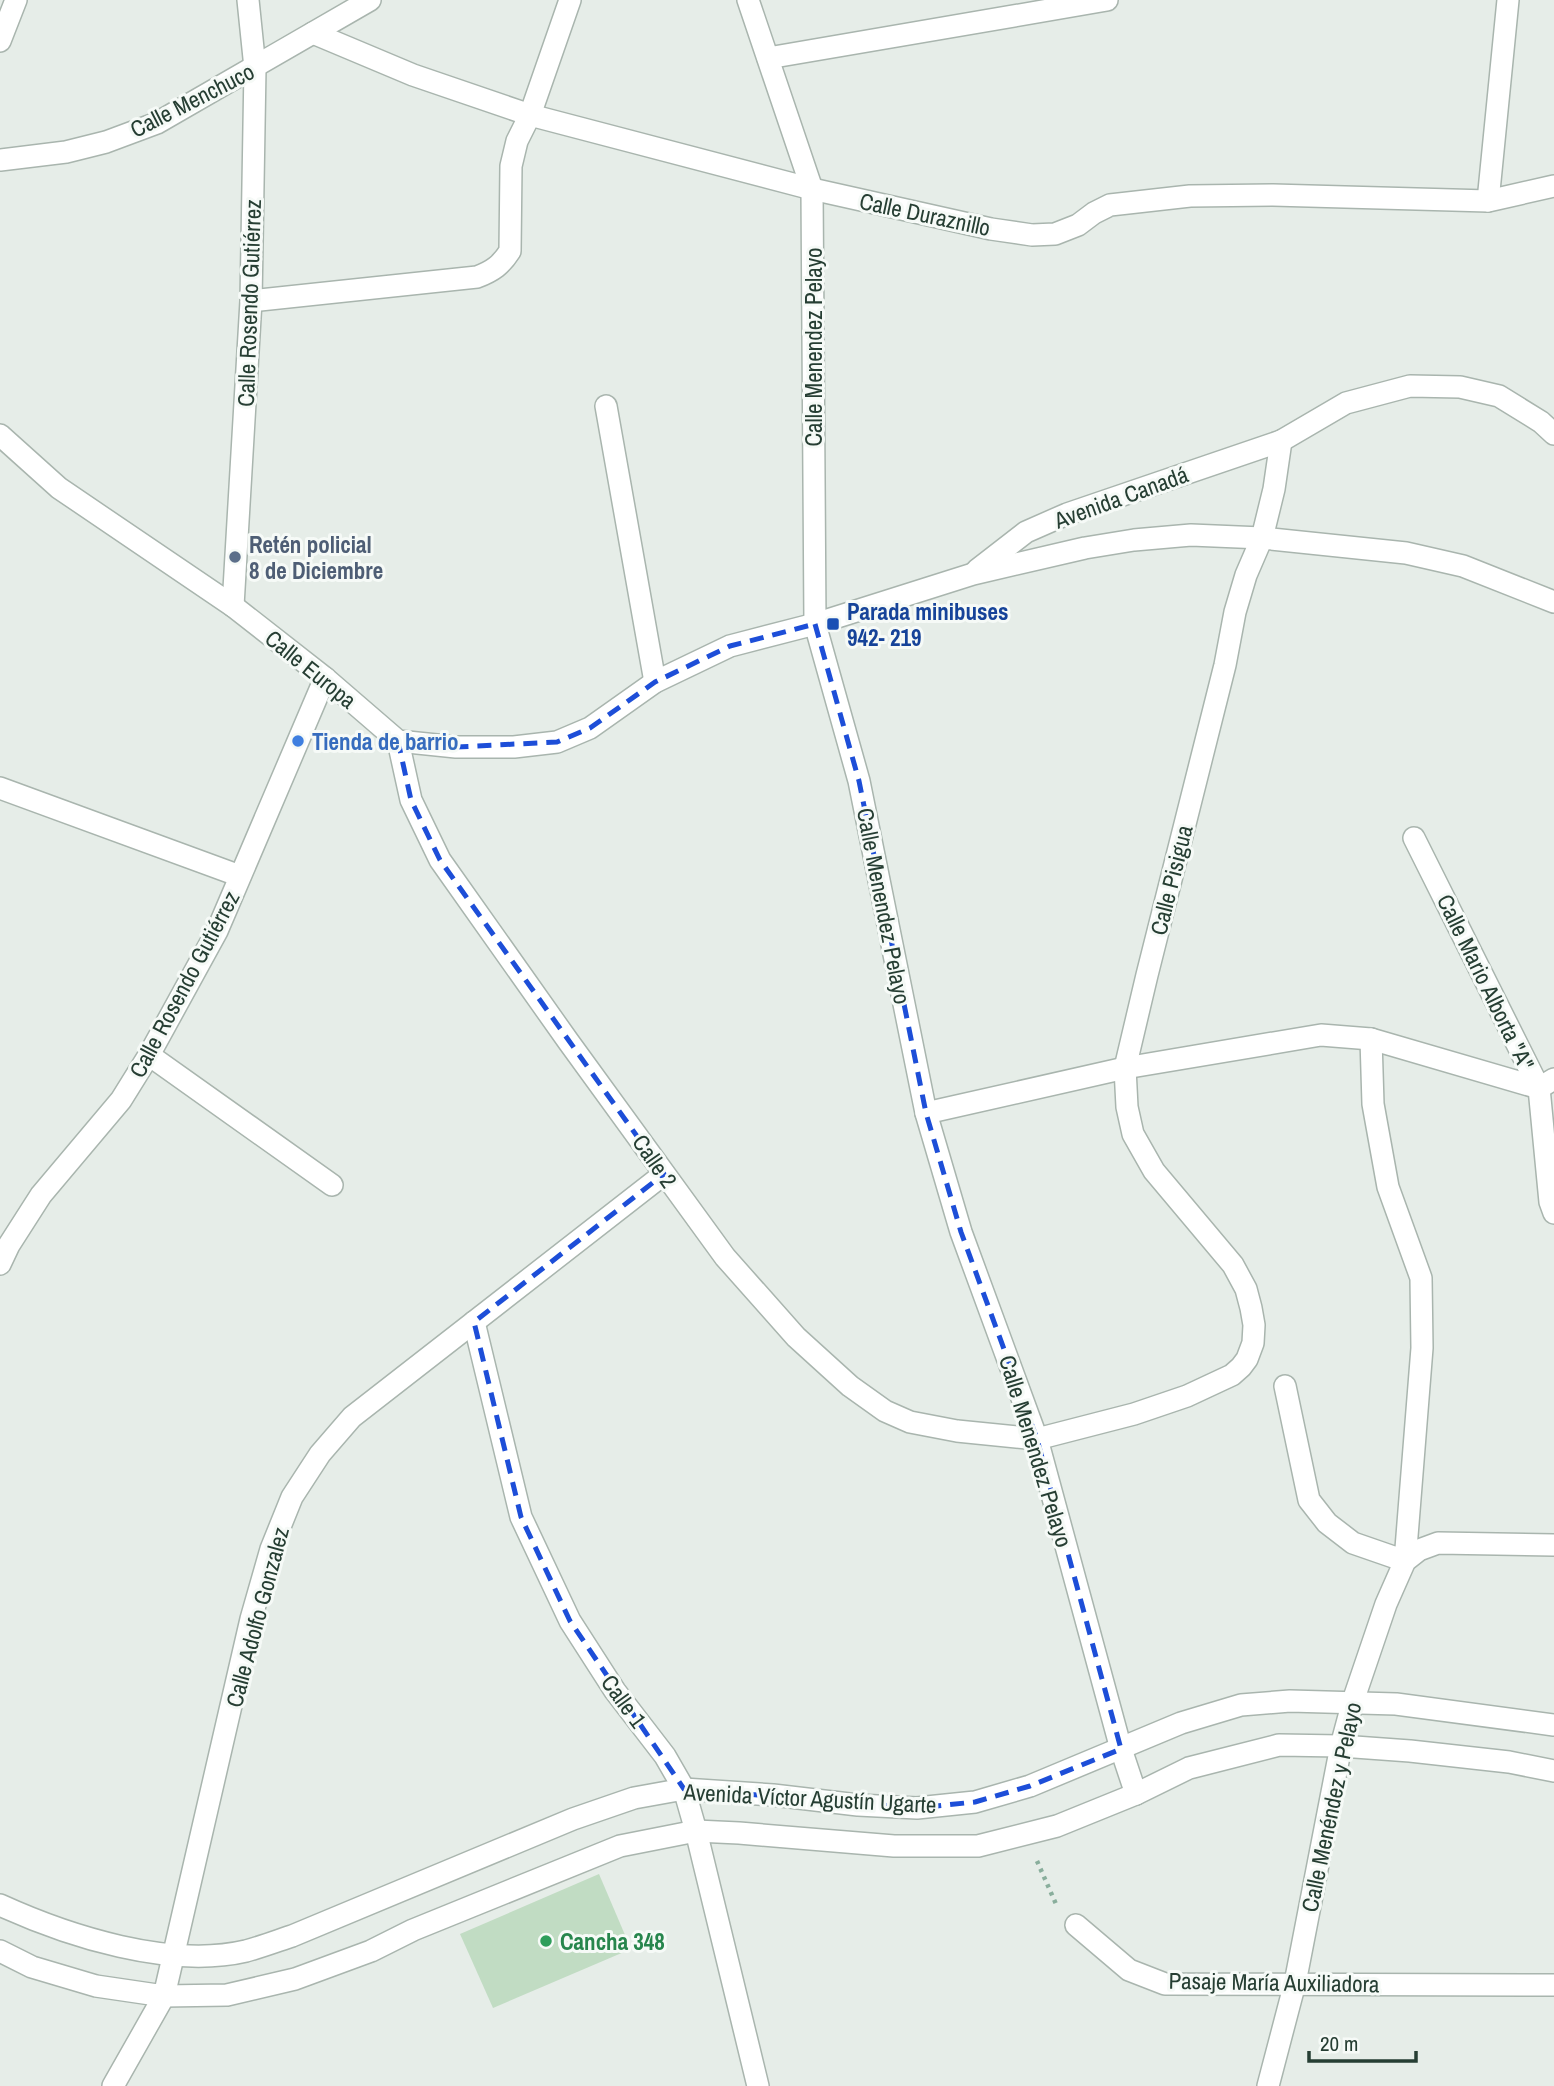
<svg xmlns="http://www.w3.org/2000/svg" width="1554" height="2086" font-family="'Archivo Narrow',sans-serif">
	<rect width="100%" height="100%" fill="#e6ede8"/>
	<path fill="#c1dcc3" d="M599 1874 631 1949 493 2008 460 1934Z"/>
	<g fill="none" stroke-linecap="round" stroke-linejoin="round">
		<defs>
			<g id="minor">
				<path d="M748 0 812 189 815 624 859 781 926 1113 961 1232 1037 1439 1121 1749 1136 1794"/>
				<path d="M313 33 413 75 530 115 812 189 991 229 1032 235 1055 234 1078 225 1094 213 1110 205 1190 196 1273 195 1488 201 1554 186"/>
				<path d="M0 41 16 0"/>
				<path d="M768 58 1107 0"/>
				<path d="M0 160 66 152 106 142 157 123 370 0"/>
				<path d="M1488 201 1508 0"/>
				<path d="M251 301 477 277C493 271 501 265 510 251L511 166 517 141 530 115 570 0"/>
				<path d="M606 406 655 682"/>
				<path d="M0 435 59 488 233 606 325 678 398 741 456 747H514L557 742 590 728 655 682 730 646 815 624 973 574 1085 548 1134 540 1191 535 1262 538 1406 553 1463 566 1554 602"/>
				<path d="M977 570 1026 532 1067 514 1281 441 1346 403 1410 386 1460 387 1499 396 1541 422 1554 434"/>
				<path d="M233 606 251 301 255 68 248 0"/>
				<path d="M398 741 411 800 440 860 568 1041 725 1257 796 1337 850 1386 885 1411 910 1422 957 1431 1037 1439 1134 1414 1187 1396 1232 1375 1241 1367 1247 1359 1253 1343 1254 1325 1251 1308 1246 1289 1233 1265 1154 1171 1133 1134 1127 1107 1125 1068 1147 975 1225 665 1235 612 1246 575 1262 538 1274 489 1281 441"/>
				<path d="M0 788 240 876"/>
				<path d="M1414 838 1539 1088 1550 1202 1554 1213"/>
				<path d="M149 1055 332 1185"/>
				<path d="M926 1113 1125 1068 1321 1035 1371 1039 1539 1088 1554 1079"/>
				<path d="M0 1264 9 1245 41 1195 121 1100 149 1055 217 931 325 678"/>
				<path d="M474 1322 521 1517 570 1621 615 1691 665 1756 684 1789 696 1831 758 2086"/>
				<path d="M1285 1386 1309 1500 1327 1523 1353 1543 1405 1561 1422 1348 1421 1278 1388 1187 1373 1104 1371 1039"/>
				<path d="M0 1905C68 1936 170 1969 246 1951 261 1947 277 1941 292 1936L573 1819 634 1798 684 1789 773 1795 858 1805 917 1808 975 1802 1030 1786 1181 1723 1241 1705 1290 1701 1396 1704 1554 1725"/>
				<path d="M1076 1925 1129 1970 1165 1984 1554 1985"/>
				<path d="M0 1951 32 1967 96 1986 164 1996 227 1995 295 1979 371 1951 413 1930 620 1846 696 1831 739 1833 894 1846H978L1057 1826 1136 1794 1189 1768 1279 1745 1341 1746 1410 1751 1509 1762 1554 1771"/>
				<path d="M113 2086 164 1996 251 1619 271 1549 292 1497 320 1454 352 1417 664 1174"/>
				<path d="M1268 2086 1295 1983 1341 1746 1353 1701 1386 1604 1405 1561 1419 1550 1438 1543 1554 1545"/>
			</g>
		</defs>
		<use href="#minor" stroke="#a9b5ae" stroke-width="24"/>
		<path stroke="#89ae9c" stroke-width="4.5" stroke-dasharray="3.5 5" stroke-linecap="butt" d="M1037 1861 1056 1904"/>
		<use href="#minor" stroke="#fff" stroke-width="21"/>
	</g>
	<path fill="none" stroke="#1d4ed8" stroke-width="5" stroke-dasharray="14 9" stroke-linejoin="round" d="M815 624 859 781 926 1113 961 1232 1037 1439 1121 1749 1030 1786 975 1802 917 1808 684 1789 570 1621 521 1517 474 1322 664 1174 440 860 411 800 398 741 456 747 557 742 590 728 655 682 730 646Z"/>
	<circle fill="#5c6f8a" stroke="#f6faf7" stroke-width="2.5" cx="235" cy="557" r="7"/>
	<rect fill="#1a4fb4" stroke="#f6faf7" stroke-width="2.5" x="826" y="617" width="14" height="14" rx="3.5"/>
	<circle fill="#3f7fe0" stroke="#f6faf7" stroke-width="2.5" cx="298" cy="741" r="7"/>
	<circle fill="#2e9e5b" stroke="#f6faf7" stroke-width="2.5" cx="546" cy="1941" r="7"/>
	<g text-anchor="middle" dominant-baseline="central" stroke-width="6" stroke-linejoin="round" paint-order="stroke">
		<g font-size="23" fill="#263e33" stroke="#f6faf7">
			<text transform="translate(192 100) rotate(-27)">Calle Menchuco</text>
			<text transform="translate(925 214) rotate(12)">Calle Duraznillo</text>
			<text transform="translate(249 303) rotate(-88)">Calle Rosendo Gutiérrez</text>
			<text transform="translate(813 347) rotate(-90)">Calle Menendez Pelayo</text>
			<text transform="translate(1121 497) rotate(-20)">Avenida Canadá</text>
			<text transform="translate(311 669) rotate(39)">Calle Europa</text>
			<text transform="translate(1171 880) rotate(-76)">Calle Pisigua</text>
			<text transform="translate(884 906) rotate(79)">Calle Menendez Pelayo</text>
			<text transform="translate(1486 982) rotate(64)">Calle Mario Alborta "A"</text>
			<text transform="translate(184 984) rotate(-62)">Calle Rosendo Gutiérrez</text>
			<text transform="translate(655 1161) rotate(55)">Calle 2</text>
			<text transform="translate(1036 1451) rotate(73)">Calle Menendez Pelayo</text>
			<text transform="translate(257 1617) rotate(-75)">Calle Adolfo Gonzalez</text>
			<text transform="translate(624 1701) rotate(54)">Calle 1</text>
			<text transform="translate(810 1798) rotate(3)">Avenida Víctor Agustín Ugarte</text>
			<text transform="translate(1331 1807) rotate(-78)">Calle Menéndez y Pelayo</text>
			<text transform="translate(1274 1982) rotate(1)">Pasaje María Auxiliadora</text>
		</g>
		<g font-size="23" font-weight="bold" fill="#4e5e75" stroke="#f6faf7" text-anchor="start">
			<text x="249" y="544">Retén policial<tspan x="249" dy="26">8 de Diciembre</tspan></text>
		</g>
		<g font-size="23" font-weight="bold" fill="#164399" stroke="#f6faf7" text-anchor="start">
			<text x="847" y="611">Parada minibuses<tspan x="847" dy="26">942- 219</tspan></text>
		</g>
		<g font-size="23" font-weight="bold" fill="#366cbe" stroke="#f6faf7" text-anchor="start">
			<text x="312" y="741">Tienda de barrio</text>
		</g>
		<g font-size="23" font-weight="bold" fill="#27864d" stroke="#f6faf7" text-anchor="start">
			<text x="560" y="1941">Cancha 348</text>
		</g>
	</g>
	<path d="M1309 2051v10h107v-10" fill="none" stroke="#263e33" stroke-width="3.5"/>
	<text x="1320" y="2051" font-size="21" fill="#263e33" stroke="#f6faf7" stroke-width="5" paint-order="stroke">20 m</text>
</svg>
